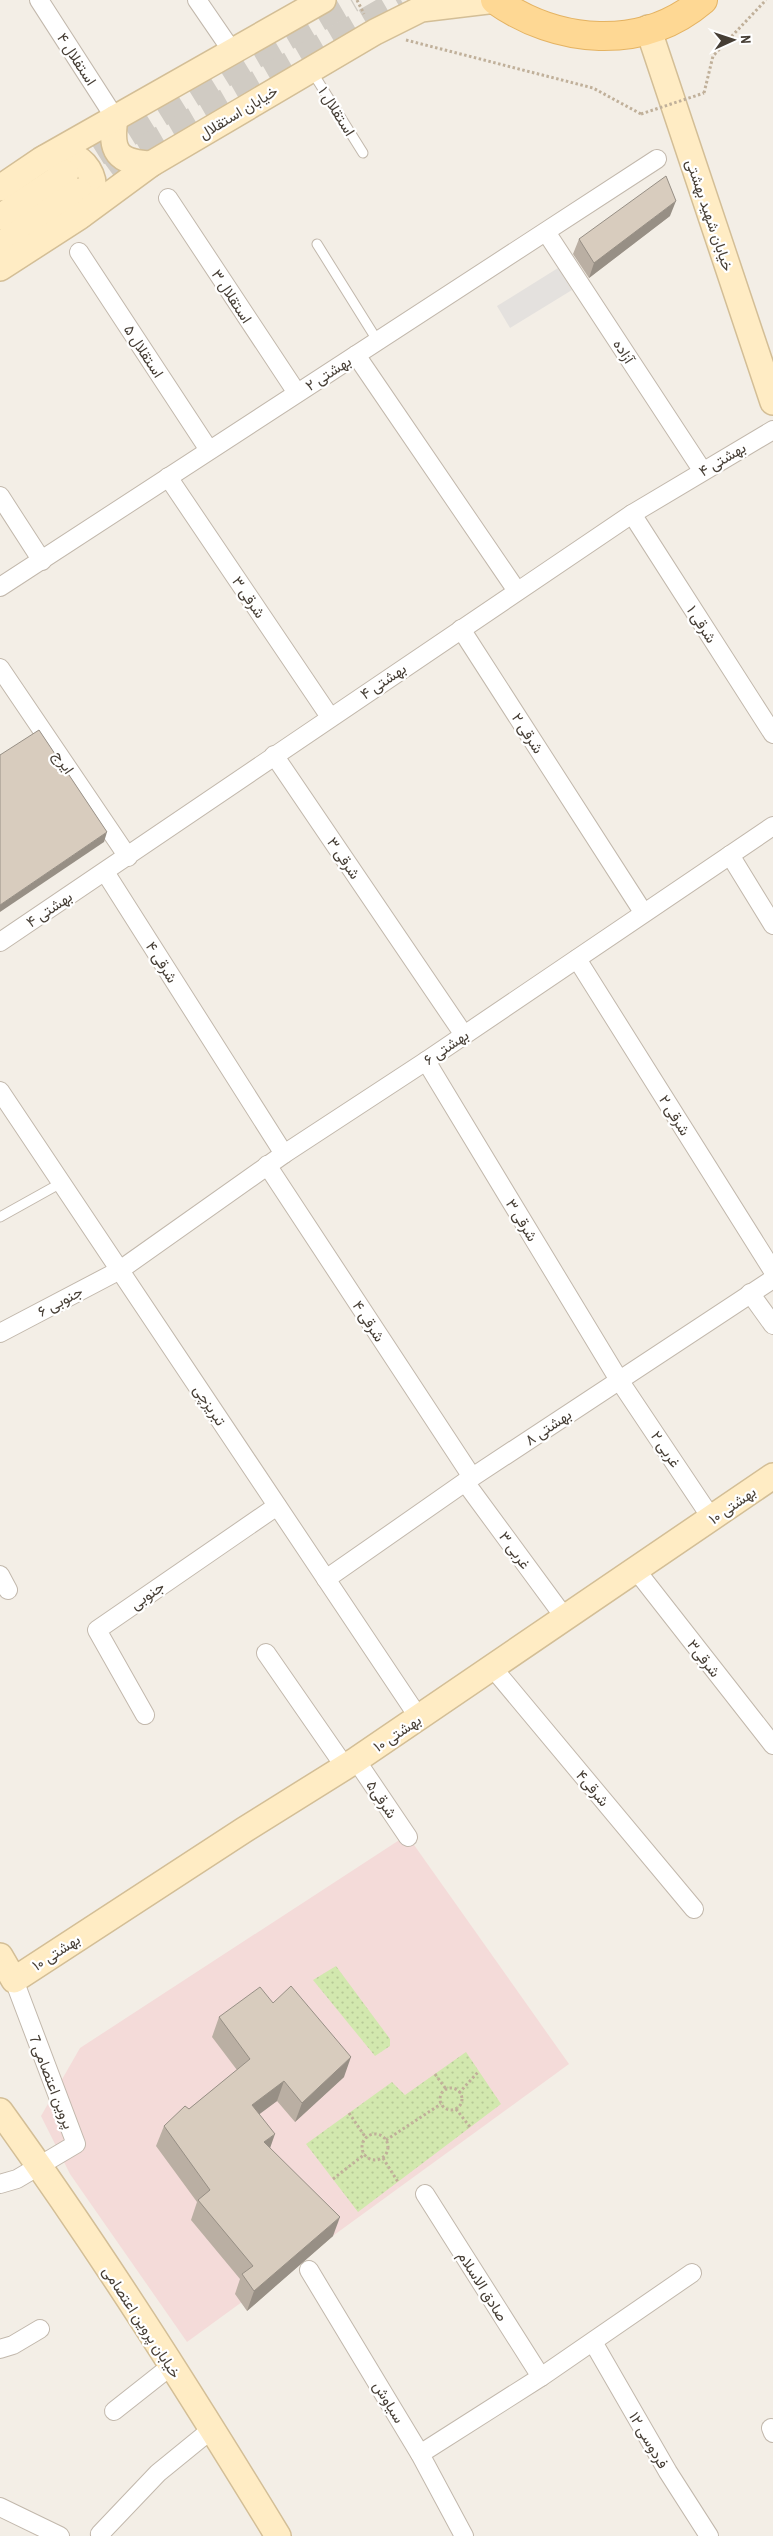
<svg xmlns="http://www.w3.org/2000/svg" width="773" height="2536" font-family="'Archivo Narrow',Vazirmatn,sans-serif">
	<defs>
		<pattern id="green-dots" width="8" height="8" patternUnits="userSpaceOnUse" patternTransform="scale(1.25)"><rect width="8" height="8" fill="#d2e8ae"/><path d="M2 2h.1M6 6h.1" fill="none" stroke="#b6c896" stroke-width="1.8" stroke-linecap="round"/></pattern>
	</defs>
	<rect width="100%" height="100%" fill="#f3eee6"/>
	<path fill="#f4dbd9" d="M407 1835 569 2064 187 2342 70 2174 41 2116 80 2048Z"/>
	<g fill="url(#green-dots)">
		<path d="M336 1966 390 2039V2046L375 2056 313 1980Z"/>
		<path d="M466 2052 501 2104 358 2212 306 2144 392 2082 405 2095Z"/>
	</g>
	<path fill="#e4e1de" d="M558 268 572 290 510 328 497 306Z"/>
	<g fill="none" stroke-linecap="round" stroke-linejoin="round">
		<g stroke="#d0cbc3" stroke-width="25" stroke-dasharray="25 12" stroke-linecap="butt">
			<path d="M66 173 247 61 352 0"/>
			<path d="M79 191 118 163 401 0"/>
		</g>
		<defs>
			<g id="lane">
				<path d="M311 70 363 153"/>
				<path d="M317 244 377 340"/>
				<path d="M0 1217 61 1183"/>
			</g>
			<g id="street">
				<path d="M39 0 115 118"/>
				<path d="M197 0 232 51"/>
				<path d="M168 198 297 393"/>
				<path d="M546 232 702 470"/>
				<path d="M79 252 209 450"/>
				<path d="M356 355 517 591"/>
				<path d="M168 477 330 717"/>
				<path d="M0 496 42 561"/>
				<path d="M632 514 773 734"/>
				<path d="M0 587 657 159"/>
				<path d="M461 629 643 912"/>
				<path d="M0 668 128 857"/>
				<path d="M274 755 464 1035"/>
				<path d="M730 855 773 925"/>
				<path d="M105 872 284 1154"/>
				<path d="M0 942 632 514 773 430"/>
				<path d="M577 959 773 1271"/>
				<path d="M426 1061 619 1380 712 1519"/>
				<path d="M0 1091 419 1718"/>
				<path d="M267 1165 472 1477"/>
				<path d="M750 1293 773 1325"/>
				<path d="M0 1333 120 1270 284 1154 426 1061 773 826"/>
				<path d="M465 1482 565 1618"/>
				<path d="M636 1570 773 1745"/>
				<path d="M0 1575 8 1590"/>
				<path d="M326 1579 465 1482 773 1279"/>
				<path d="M266 1653 345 1767"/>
				<path d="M492 1667 694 1909"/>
				<path d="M145 1715 97 1630 277 1506"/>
				<path d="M356 1760 408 1837"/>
				<path d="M0 2184 17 2179 76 2144 14 1980"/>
				<path d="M425 2194 541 2377"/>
				<path d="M309 2270 420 2454 464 2536"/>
				<path d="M593 2342 668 2472 709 2536"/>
				<path d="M0 2349 13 2345 40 2329"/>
				<path d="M114 2411 171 2366"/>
				<path d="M771 2428 773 2433"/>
				<path d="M420 2454 541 2377 692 2273"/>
				<path d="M0 2507 60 2536"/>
				<path d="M101 2536 100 2534 158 2473 212 2429"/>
			</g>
			<g id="secondary">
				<path d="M648 28 773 402"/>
				<path d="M115 118C110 152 117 162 151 164"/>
				<path d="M45 158C82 140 111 187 81 215"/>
				<path d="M0 188 41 160 323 0"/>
				<path d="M0 217 66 173"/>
				<path d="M0 245 79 191"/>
				<path d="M0 268 79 217 151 164 375 32 421 9 496 0"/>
				<path d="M0 1956 14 1980 244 1830 356 1760 773 1476"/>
				<path d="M0 2111C99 2248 190 2392 278 2536"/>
			</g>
			<path id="primary" d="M495 0C557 44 642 52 703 0"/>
		</defs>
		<use href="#lane" stroke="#c2b8ac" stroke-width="11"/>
		<use href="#street" stroke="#c2b8ac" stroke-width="20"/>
		<use href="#secondary" stroke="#d3be96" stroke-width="28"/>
		<use href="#primary" stroke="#e4b363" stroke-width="30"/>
		<g stroke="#c0b09a" stroke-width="3" stroke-dasharray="2.5 2.5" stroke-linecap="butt">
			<path d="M357 0 364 14"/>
			<path d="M406 40 593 88 641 114"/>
			<path d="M704 93 713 56 766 0"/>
			<path d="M435 2074 446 2089"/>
			<circle cx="451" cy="2099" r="11"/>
			<path d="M459 2093 479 2071"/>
			<path d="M456 2109 470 2127"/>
			<path d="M349 2113 366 2138"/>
			<circle cx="375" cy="2147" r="13"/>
			<path d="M386 2140 441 2104"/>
			<path d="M383 2158 398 2182"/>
			<path d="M333 2179 365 2154"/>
		</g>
		<use href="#lane" stroke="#fff" stroke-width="9"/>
		<use href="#street" stroke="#fff" stroke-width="18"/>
		<use href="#secondary" stroke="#ffecc4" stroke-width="25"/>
		<use href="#primary" stroke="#fed894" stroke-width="28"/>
		<path stroke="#c0b09a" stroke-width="3" stroke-dasharray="2.5 2.5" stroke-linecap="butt" d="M641 114 704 93"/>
	</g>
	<g fill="#baafa3">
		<path d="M670 216 589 278 573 254 579 239Z"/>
		<path d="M273 2003 344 2077 295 2122 277 2101 259 2114 270 2148 333 2236 247 2311 235 2294 240 2279 191 2220 197 2202 156 2146 164 2126 189 2109 237 2070 212 2037 219 2017Z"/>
	</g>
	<g fill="#978f85">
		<path d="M676 201 670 216 589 278 594 263Z"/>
		<path d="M107 832 104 842 0 912V905Z"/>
		<path d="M351 2057 344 2077 295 2122 302 2103Z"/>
		<path d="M284 2081 277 2101 245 2125 252 2105Z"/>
		<path d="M275 2134 268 2154 264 2142Z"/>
		<path d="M340 2217 333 2236 247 2311 254 2291Z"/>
	</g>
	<g fill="#d8ccbe" stroke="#978f85">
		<path d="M666 176 676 201 594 263 579 239Z"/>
		<path d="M39 730 107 832 0 905V755Z"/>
		<path d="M291 1986 351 2057 302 2103 284 2081 252 2105 275 2134 264 2142 340 2217 254 2291 242 2274 253 2266 198 2200 210 2190 164 2126 185 2106 189 2109 250 2059 219 2017 260 1987 273 2003Z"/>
	</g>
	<g text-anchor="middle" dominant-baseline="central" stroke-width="4.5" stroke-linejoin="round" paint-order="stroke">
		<g font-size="15" fill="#463e35" stroke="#fff">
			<text transform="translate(77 59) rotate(57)">استفلال ۴</text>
			<text transform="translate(337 111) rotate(58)">استقلال ۱</text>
			<text transform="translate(238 112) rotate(-31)">خیابان استقلال</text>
			<text transform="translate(710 215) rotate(71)">خیابان شهید بهشتی</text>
			<text transform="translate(232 296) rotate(57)">استقلال ۳</text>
			<text transform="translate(144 351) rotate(57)">استقلال ۵</text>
			<text transform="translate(624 351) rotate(57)">آزاده</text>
			<text transform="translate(328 373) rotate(-33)">بهشتی ۲</text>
			<text transform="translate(722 459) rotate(-31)">بهشتی ۴</text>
			<text transform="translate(249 597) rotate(56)">۳ شرقی</text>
			<text transform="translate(702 624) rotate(57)">شرقی ۱</text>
			<text transform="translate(383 681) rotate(-34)">بهشتی ۴</text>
			<text transform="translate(528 733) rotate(57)">شرقی ۲</text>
			<text transform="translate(64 762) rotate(56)">ایرج</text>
			<text transform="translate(344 858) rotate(56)">شرقی ۳</text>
			<text transform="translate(49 909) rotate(-34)">بهشتی ۴</text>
			<text transform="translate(162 962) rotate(58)">شرقی ۴</text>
			<text transform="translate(446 1047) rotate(-34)">بهشتی ۶</text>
			<text transform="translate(675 1115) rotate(58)">شرقی ۲</text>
			<text transform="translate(522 1220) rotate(59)">شرقی ۳</text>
			<text transform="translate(60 1301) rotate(-28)">جنوبی ۶</text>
			<text transform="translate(369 1321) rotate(57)">شرقی ۴</text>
			<text transform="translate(210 1405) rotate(56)">تبریزچی</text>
			<text transform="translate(548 1427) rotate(-34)">بهشتی ۸</text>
			<text transform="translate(666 1449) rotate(56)">غربی ۲</text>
			<text transform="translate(732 1505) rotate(-35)">بهشتی ۱۰</text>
			<text transform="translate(515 1550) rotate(54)">غربی ۳</text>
			<text transform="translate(147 1595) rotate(-35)">جنوبی</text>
			<text transform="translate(704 1658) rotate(52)">شرقی۳</text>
			<text transform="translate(397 1733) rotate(-34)">بهشتی ۱۰</text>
			<text transform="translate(593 1788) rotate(50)">شرقی۴</text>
			<text transform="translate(382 1799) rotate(56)">شرقی۵</text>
			<text transform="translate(56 1952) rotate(-33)">بهشتی ۱۰</text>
			<text transform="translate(52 2082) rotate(69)">پروین اعتصامی 7</text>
			<text transform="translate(483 2286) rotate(58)">صادق الاسلام</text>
			<text transform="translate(142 2322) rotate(57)">خیابان پروین اعتصامی</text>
			<text transform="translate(389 2402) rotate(59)">سیاوش</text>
			<text transform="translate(649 2440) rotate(60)">فردوسی ۱۲</text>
		</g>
	</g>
	<g transform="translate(733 40) rotate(87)" stroke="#ffffff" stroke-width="4" paint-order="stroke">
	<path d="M0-4L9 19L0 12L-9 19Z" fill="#463e35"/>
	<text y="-8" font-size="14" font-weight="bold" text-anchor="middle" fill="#463e35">N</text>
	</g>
</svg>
